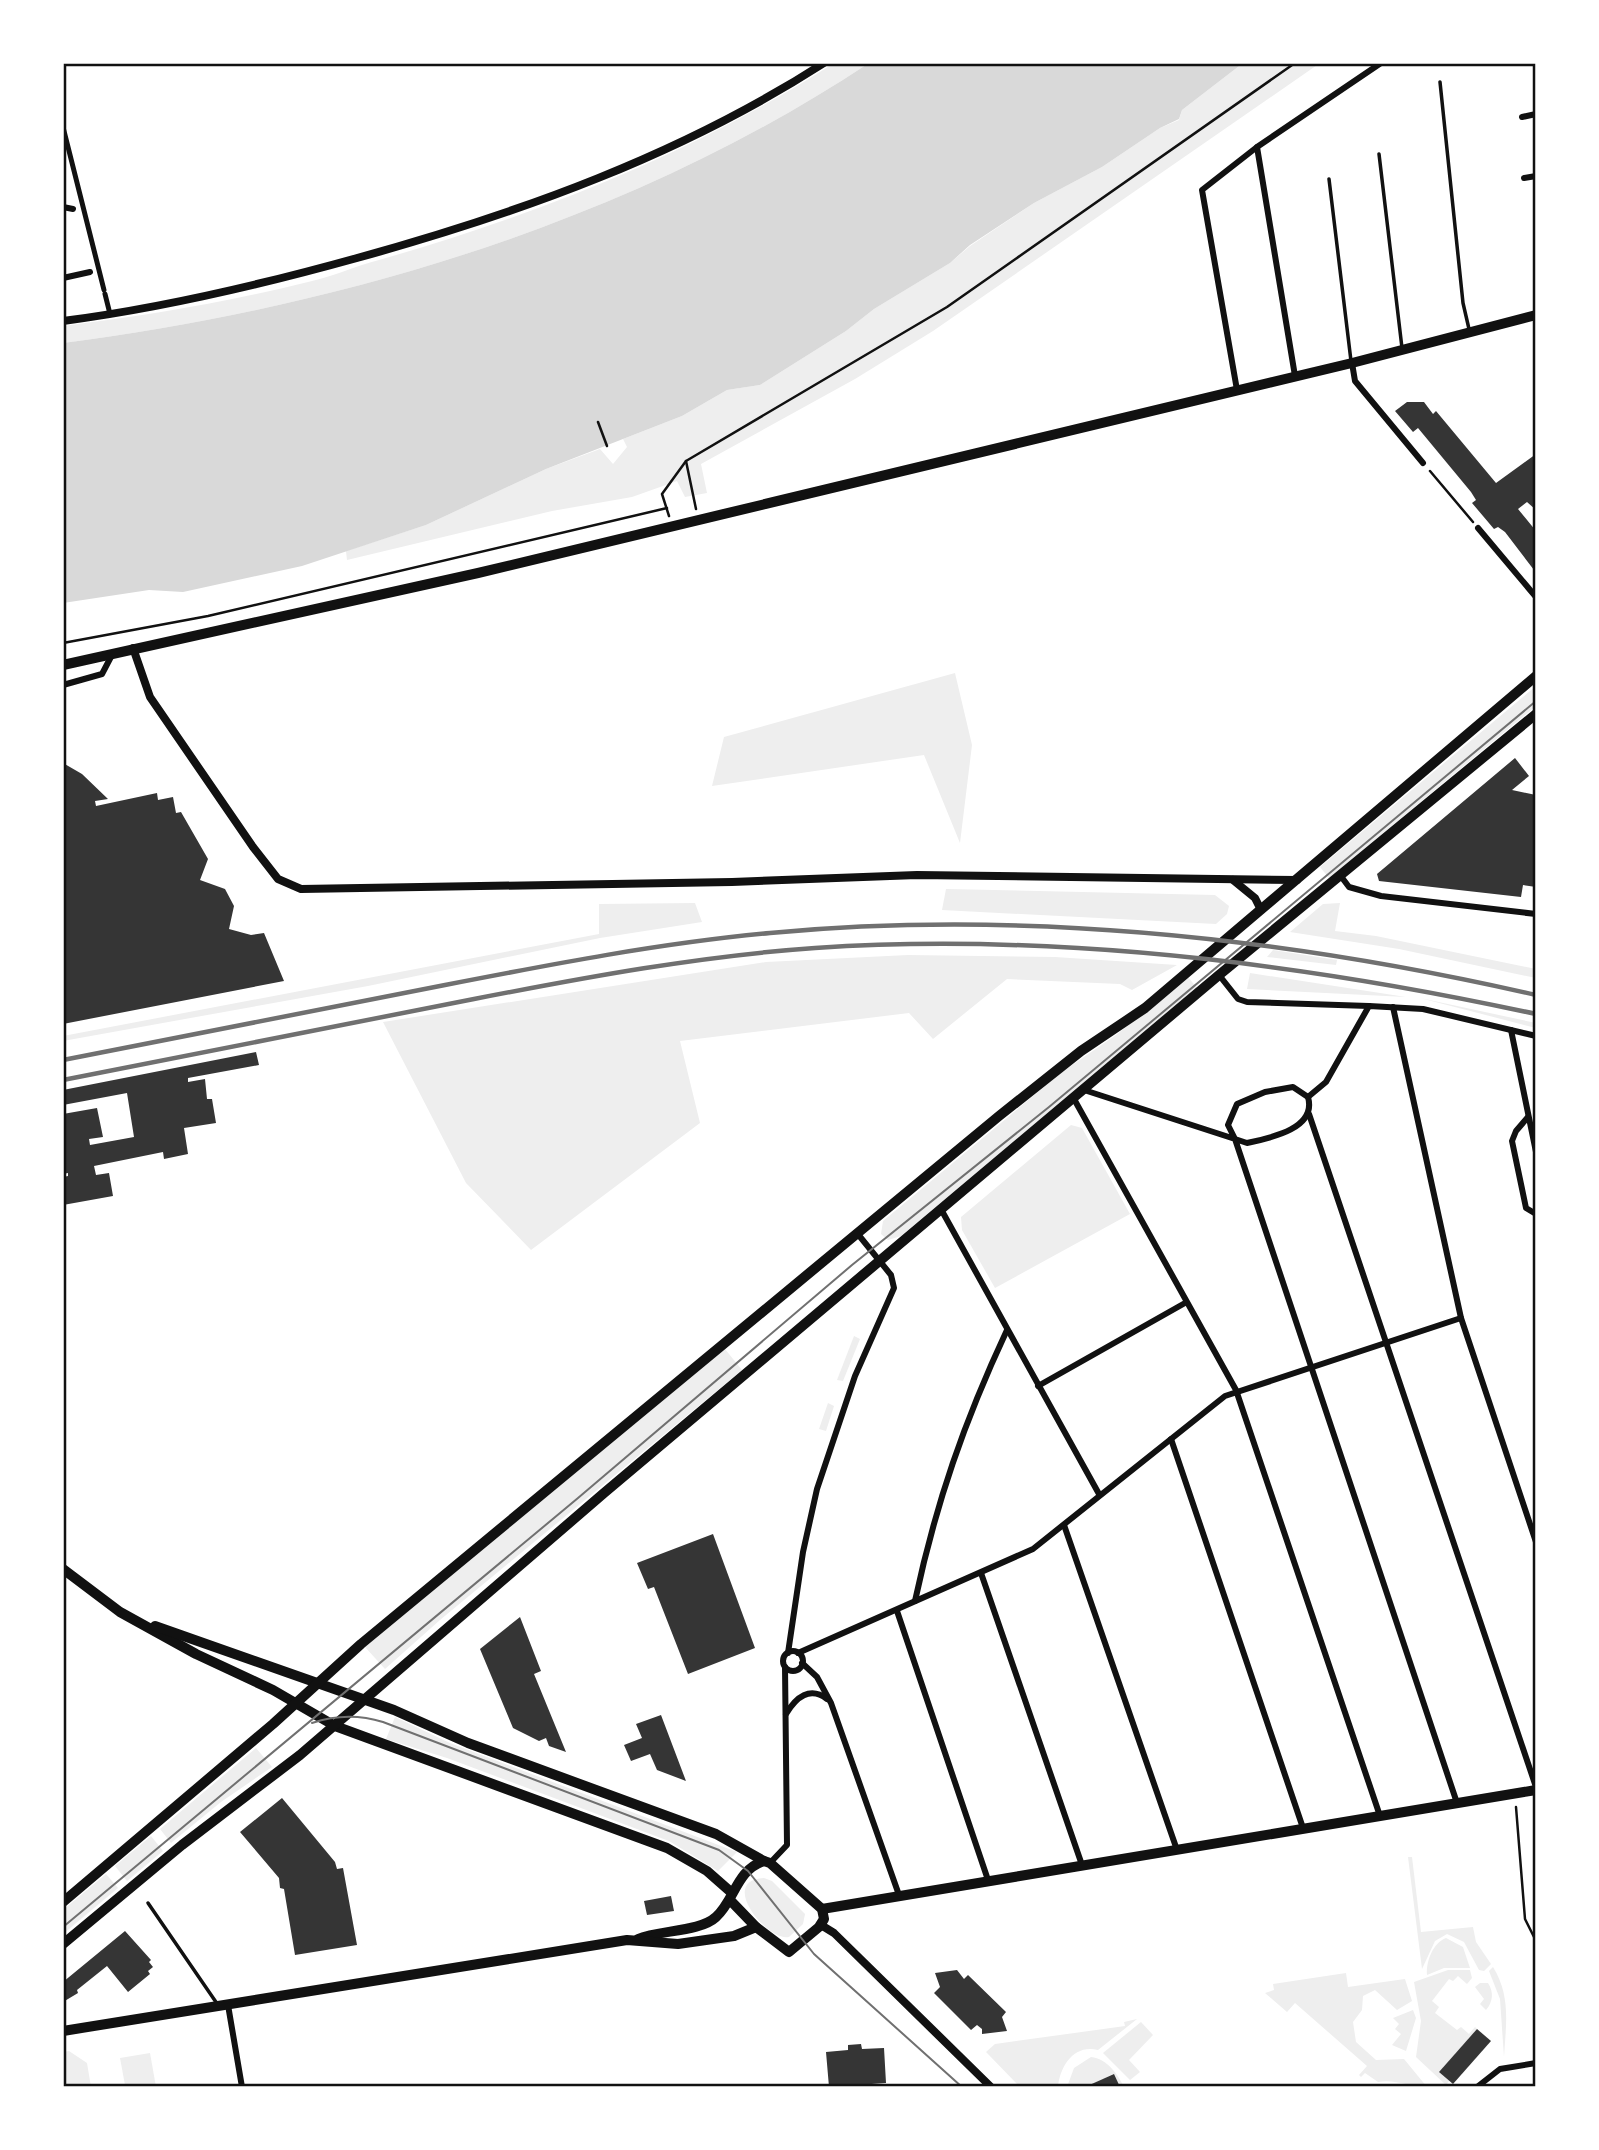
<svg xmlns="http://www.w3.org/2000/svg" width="1599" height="2150" font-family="'Roboto Condensed',sans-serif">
	<rect width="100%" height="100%" fill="#fff"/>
	<g fill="#eee">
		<path d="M834 63H869C630 221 346 306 63 343V326C145 316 228 302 308 282 332 277 355 266 379 260 539 214 694 153 834 63Z"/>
		<path d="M1243 63H1320L933 331 855 379 701 464 707 493 685 497 677 481 632 497 552 511 347 560 346 551 426 525 546 469 600 449 613 464 627 447 623 439 682 416 727 390 760 385 846 331 874 309 950 263 970 246 1034 203 1102 167 1160 128 1179 120 1182 110Z"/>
		<path d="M955 673 972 745 960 843 924 755 712 786 724 737Z"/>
		<path d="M1536 686V706L1329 878 1320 867Z"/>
		<path d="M946 889 1215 895 1229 906 1227 914 1216 924 942 910Z"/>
		<path d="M695 903 702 922 600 938 368 986 63 1041V1036L599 934V904Z"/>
		<path d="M1340 903 1335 931 1376 936 1536 969V978L1399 949 1290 932 1323 904Z"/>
		<path d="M1273 950 1337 960 1336 965 1267 957Z"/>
		<path d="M908 955 1055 957 1177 965 1132 990 1120 984 1007 979 933 1039 909 1013 680 1041 700 1123 531 1250 466 1183 383 1022 766 962Z"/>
		<path d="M1250 973 1406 997 1247 989Z"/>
		<path d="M1188 977 1197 988 901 1236 888 1240 881 1234 883 1221 1062 1072 1116 1035Z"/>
		<path d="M1420 998 1536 1023V1028Z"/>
		<path d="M1071 1125 1082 1128 1130 1214 995 1288 962 1230 961 1217Z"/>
		<path d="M854 1336 860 1339 843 1381 837 1380Z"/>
		<path d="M725 1349 742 1370 440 1620 385 1669 365 1647Z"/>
		<path d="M828 1403 834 1406 826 1431 819 1429Z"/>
		<path d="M395 1717 450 1743 737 1852 718 1871 669 1841 447 1758 386 1739Z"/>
		<path d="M256 1748 272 1767 221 1802 171 1843 160 1829Z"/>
		<path d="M151 1836 163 1851 127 1881 115 1866Z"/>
		<path d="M1408 1857H1412L1421 1932 1473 1927 1476 1942 1491 1964 1484 1971 1479 1970 1464 1942 1447 1934 1435 1941 1422 1969Z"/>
		<path d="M106 1874 118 1888 63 1934V1910Z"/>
		<path d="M764 1878 772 1881 805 1914 803 1924 789 1937C768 1942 717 1880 764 1878Z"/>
		<path d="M1446 1938 1463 1947 1470 1968H1444L1427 1975C1426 1961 1433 1943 1446 1938Z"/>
		<path d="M1493 1967C1511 1996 1506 2024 1504 2057L1500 1999 1489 1971Z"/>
		<path d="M1448 1970H1470L1472 1978 1467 1984 1458 1976 1453 1981 1449 1979 1432 2001 1439 2007 1435 2013 1457 2030 1461 2027 1469 2034 1475 2027 1477 2029 1440 2071 1449 2081 1446 2085 1416 2057 1421 2021 1414 1982Z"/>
		<path d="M1346 1973 1348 1987 1405 1979 1412 2001 1397 2010 1375 1990 1363 1996 1362 2010 1353 2022 1356 2042 1376 2060 1404 2059 1427 2087C1409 2087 1396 2079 1378 2082L1365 2073 1361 2077 1359 2075 1367 2066 1295 2003 1287 2012 1265 1993 1274 1990 1273 1984Z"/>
		<path d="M1480 1983H1488C1494 1992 1493 2002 1486 2010L1480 2004 1484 1999 1475 1987Z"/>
		<path d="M1413 2010 1416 2018 1406 2051 1392 2045 1401 2034 1395 2029 1399 2024 1393 2018Z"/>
		<path d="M1137 2019 1098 2050C1074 2044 1060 2066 1058 2087H1020L986 2052 995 2044 1125 2026 1124 2022Z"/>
		<path d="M1141 2022 1153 2035 1129 2060 1140 2072 1130 2080 1103 2053Z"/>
		<path d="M69 2051 87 2063 91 2087H63V2052Z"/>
		<path d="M150 2053 156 2087 125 2085 120 2058Z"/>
		<path d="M1091 2057C1107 2059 1117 2073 1124 2087H1120L1113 2074 1087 2087H1067L1074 2068Z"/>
	</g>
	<path fill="#d9d9d9" d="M869 63H1243L1182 110 1179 119 1160 128 1102 167 1034 203 970 245 950 263 874 309 846 331 760 385 727 390 682 416 546 469 426 525 302 566 183 592 149 590 63 603V343C346 306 630 221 869 63Z"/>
	<g fill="#353535">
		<path d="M1407 402H1424L1433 414 1436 411 1496 483 1536 454V510L1527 502 1518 509 1536 531 1534 570 1505 532 1498 527 1494 529 1472 503 1476 500 1471 492 1418 428 1413 432 1395 411Z"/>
		<path d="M1515 758 1529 776 1512 790 1536 795V887L1523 885 1521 897 1379 881 1377 874Z"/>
		<path d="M63 763 82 774 108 799 95 801 96 806 157 793 158 800 173 797 176 813 181 812 208 859 200 880 225 889 234 906 229 929 251 935 264 933 284 981 63 1024Z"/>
		<path d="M256 1052 259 1065 188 1078V1082L205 1079 207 1099H212L216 1123 184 1128 188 1154 164 1159 163 1152 94 1166 96 1175 109 1173 113 1196 63 1205V1177L68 1176V1173L63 1174V1114L97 1108 103 1137 89 1139 90 1145 134 1137 127 1093 63 1105V1090Z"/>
		<path d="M713 1534 755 1648 688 1674 654 1587 648 1589 637 1563Z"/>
		<path d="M520 1617 541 1671 534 1674 566 1752 549 1746 546 1738 539 1741 513 1728 480 1649Z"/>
		<path d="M661 1715 686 1781 657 1770 650 1754 631 1761 624 1745 642 1738 636 1724Z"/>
		<path d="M282 1798 335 1862 337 1869 343 1868 357 1945 295 1955 284 1889 280 1888 279 1878 240 1832Z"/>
		<path d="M671 1896 674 1911 647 1915 644 1901Z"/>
		<path d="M125 1931 151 1960 149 1962 153 1967 148 1971 150 1974 128 1992 107 1966 77 1990 78 1993 63 2002V1982Z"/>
		<path d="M957 1970 964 1979 968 1975 1006 2012 1002 2017 1007 2031 982 2034V2029L977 2025 971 2030 934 1993 940 1987 935 1973Z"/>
		<path d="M1477 2029 1491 2041 1453 2084 1439 2072Z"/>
		<path d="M861 2044 862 2049 884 2048 886 2083 829 2087 826 2052 848 2050V2045Z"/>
		<path d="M1114 2074 1120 2087H1085Z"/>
	</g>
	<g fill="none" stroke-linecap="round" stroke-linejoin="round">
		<g stroke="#111" stroke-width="2.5">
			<path d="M598 422 607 446"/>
			<path d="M686 461 696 509"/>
			<path d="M1430 471 1473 522"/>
			<path d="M669 516 662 494 686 461 947 307 1295 63"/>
			<path d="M63 643 208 616 667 508"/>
			<path d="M1516 1807 1525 1919 1536 1941"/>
		</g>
		<g stroke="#111" stroke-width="3.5">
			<path d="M1440 82 1463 303 1469 329"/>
			<path d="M1379 154 1402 348"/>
			<path d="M1329 179 1351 361"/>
			<path d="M148 1903 218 2005"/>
		</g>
		<g stroke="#111" stroke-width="5">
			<path d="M63 127 104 290"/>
			<path d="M105 294 110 314"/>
		</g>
		<g stroke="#111" stroke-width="6">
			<path d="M1522 117 1536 114"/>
			<path d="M1257 147 1295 376"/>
			<path d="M1524 178 1536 176"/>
			<path d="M63 207 73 209"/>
			<path d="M63 278 90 272"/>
			<path d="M1352 363 1355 381 1423 463"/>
			<path d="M1237 390 1202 190 1257 147 1381 63"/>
			<path d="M1478 528 1536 597"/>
			<path d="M63 685 102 674 113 653"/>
			<path d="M1340 875 1349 887 1381 896 1536 914"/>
			<path d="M1219 975 1238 999 1247 1002 1369 1006"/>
			<path d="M1393 1007 1461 1318 1536 1542"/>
			<path d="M1511 1030 1536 1152"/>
			<path d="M1084 1090 1235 1139 1247 1143C1270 1138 1317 1129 1308 1097L1293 1087 1265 1092 1237 1104 1228 1125 1235 1139 1457 1803"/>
			<path d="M1308 1097 1326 1082 1369 1006 1423 1009 1536 1036"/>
			<path d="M1074 1099 1236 1390 1380 1816"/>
			<path d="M1309 1114 1536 1787"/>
			<path d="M1528 1117 1516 1131 1512 1141 1526 1208 1536 1214"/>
			<path d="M942 1211 1099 1494"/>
			<path d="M1038 1386 1185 1303"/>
			<path d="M1171 1439 1303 1828"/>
			<path d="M1064 1525 1177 1850"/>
			<path d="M981 1573 1082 1865"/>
			<path d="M915 1601C936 1503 964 1422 1007 1330"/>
			<path d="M897 1611 988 1880"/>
			<circle cx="793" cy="1661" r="10"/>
			<path d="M788 1653 803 1552 817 1489 855 1376 894 1288 891 1275 857 1233"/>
			<path d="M798 1653 1033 1549 1225 1396 1461 1318"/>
			<path d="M802 1663 817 1677 831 1703 899 1895"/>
			<path d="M786 1714C796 1697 810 1686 827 1699"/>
			<path d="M770 1863 787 1845 785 1667"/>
			<path d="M228 2005 242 2087"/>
			<path d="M1477 2087 1500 2069 1536 2063"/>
		</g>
		<g stroke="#111" stroke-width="8">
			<path d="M63 321C163 308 260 285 357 258 520 213 681 155 824 63"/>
			<path d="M133 648 150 697 253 847 278 879 301 889 732 882 917 875 1297 880"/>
			<path d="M1233 880 1255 898 1261 910"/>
			<path d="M821 1925 834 1933 991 2087"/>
		</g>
		<g stroke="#111" stroke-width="10">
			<path d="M63 1569 120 1612 196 1654 273 1690 335 1726 667 1848 707 1871 732 1893"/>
			<path d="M155 1626 394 1710 468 1743 716 1834 764 1861"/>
		</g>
		<g stroke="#111" stroke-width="10">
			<path d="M63 665 478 573 1352 363 1536 315"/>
			<path d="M63 1902 273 1724 361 1644 999 1116 1081 1051 1145 1008 1536 676"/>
			<path d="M822 1909 1536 1790"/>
			<path d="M638 1939C659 1930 700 1932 716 1917 735 1900 736 1870 764 1861L770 1863 822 1909 824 1919 819 1927 789 1952 756 1927 730 1900"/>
			<path d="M63 1944 182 1845 300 1755 604 1493 1219 975 1536 714"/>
			<path d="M63 2031 627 1940 678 1944 734 1936 756 1927"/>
		</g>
		<g stroke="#707070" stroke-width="2">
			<path d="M312 1723C336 1715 360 1715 383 1722L719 1850 748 1871 814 1954 962 2087"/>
			<path d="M63 1927 578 1498 852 1265 1049 1107 1536 701"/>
		</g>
		<g stroke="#707070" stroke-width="4.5">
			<path d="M63 1060C191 1036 318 1010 445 985 553 964 661 943 770 933 1027 909 1286 938 1536 995"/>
			<path d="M63 1080C200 1054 337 1025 474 999 587 977 700 956 815 948 1056 932 1301 963 1536 1014"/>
		</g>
	</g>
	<rect width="1599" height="2150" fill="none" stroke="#ffffff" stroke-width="130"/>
	<rect x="65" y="65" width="1469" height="2020" fill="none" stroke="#111" stroke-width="2.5"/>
</svg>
